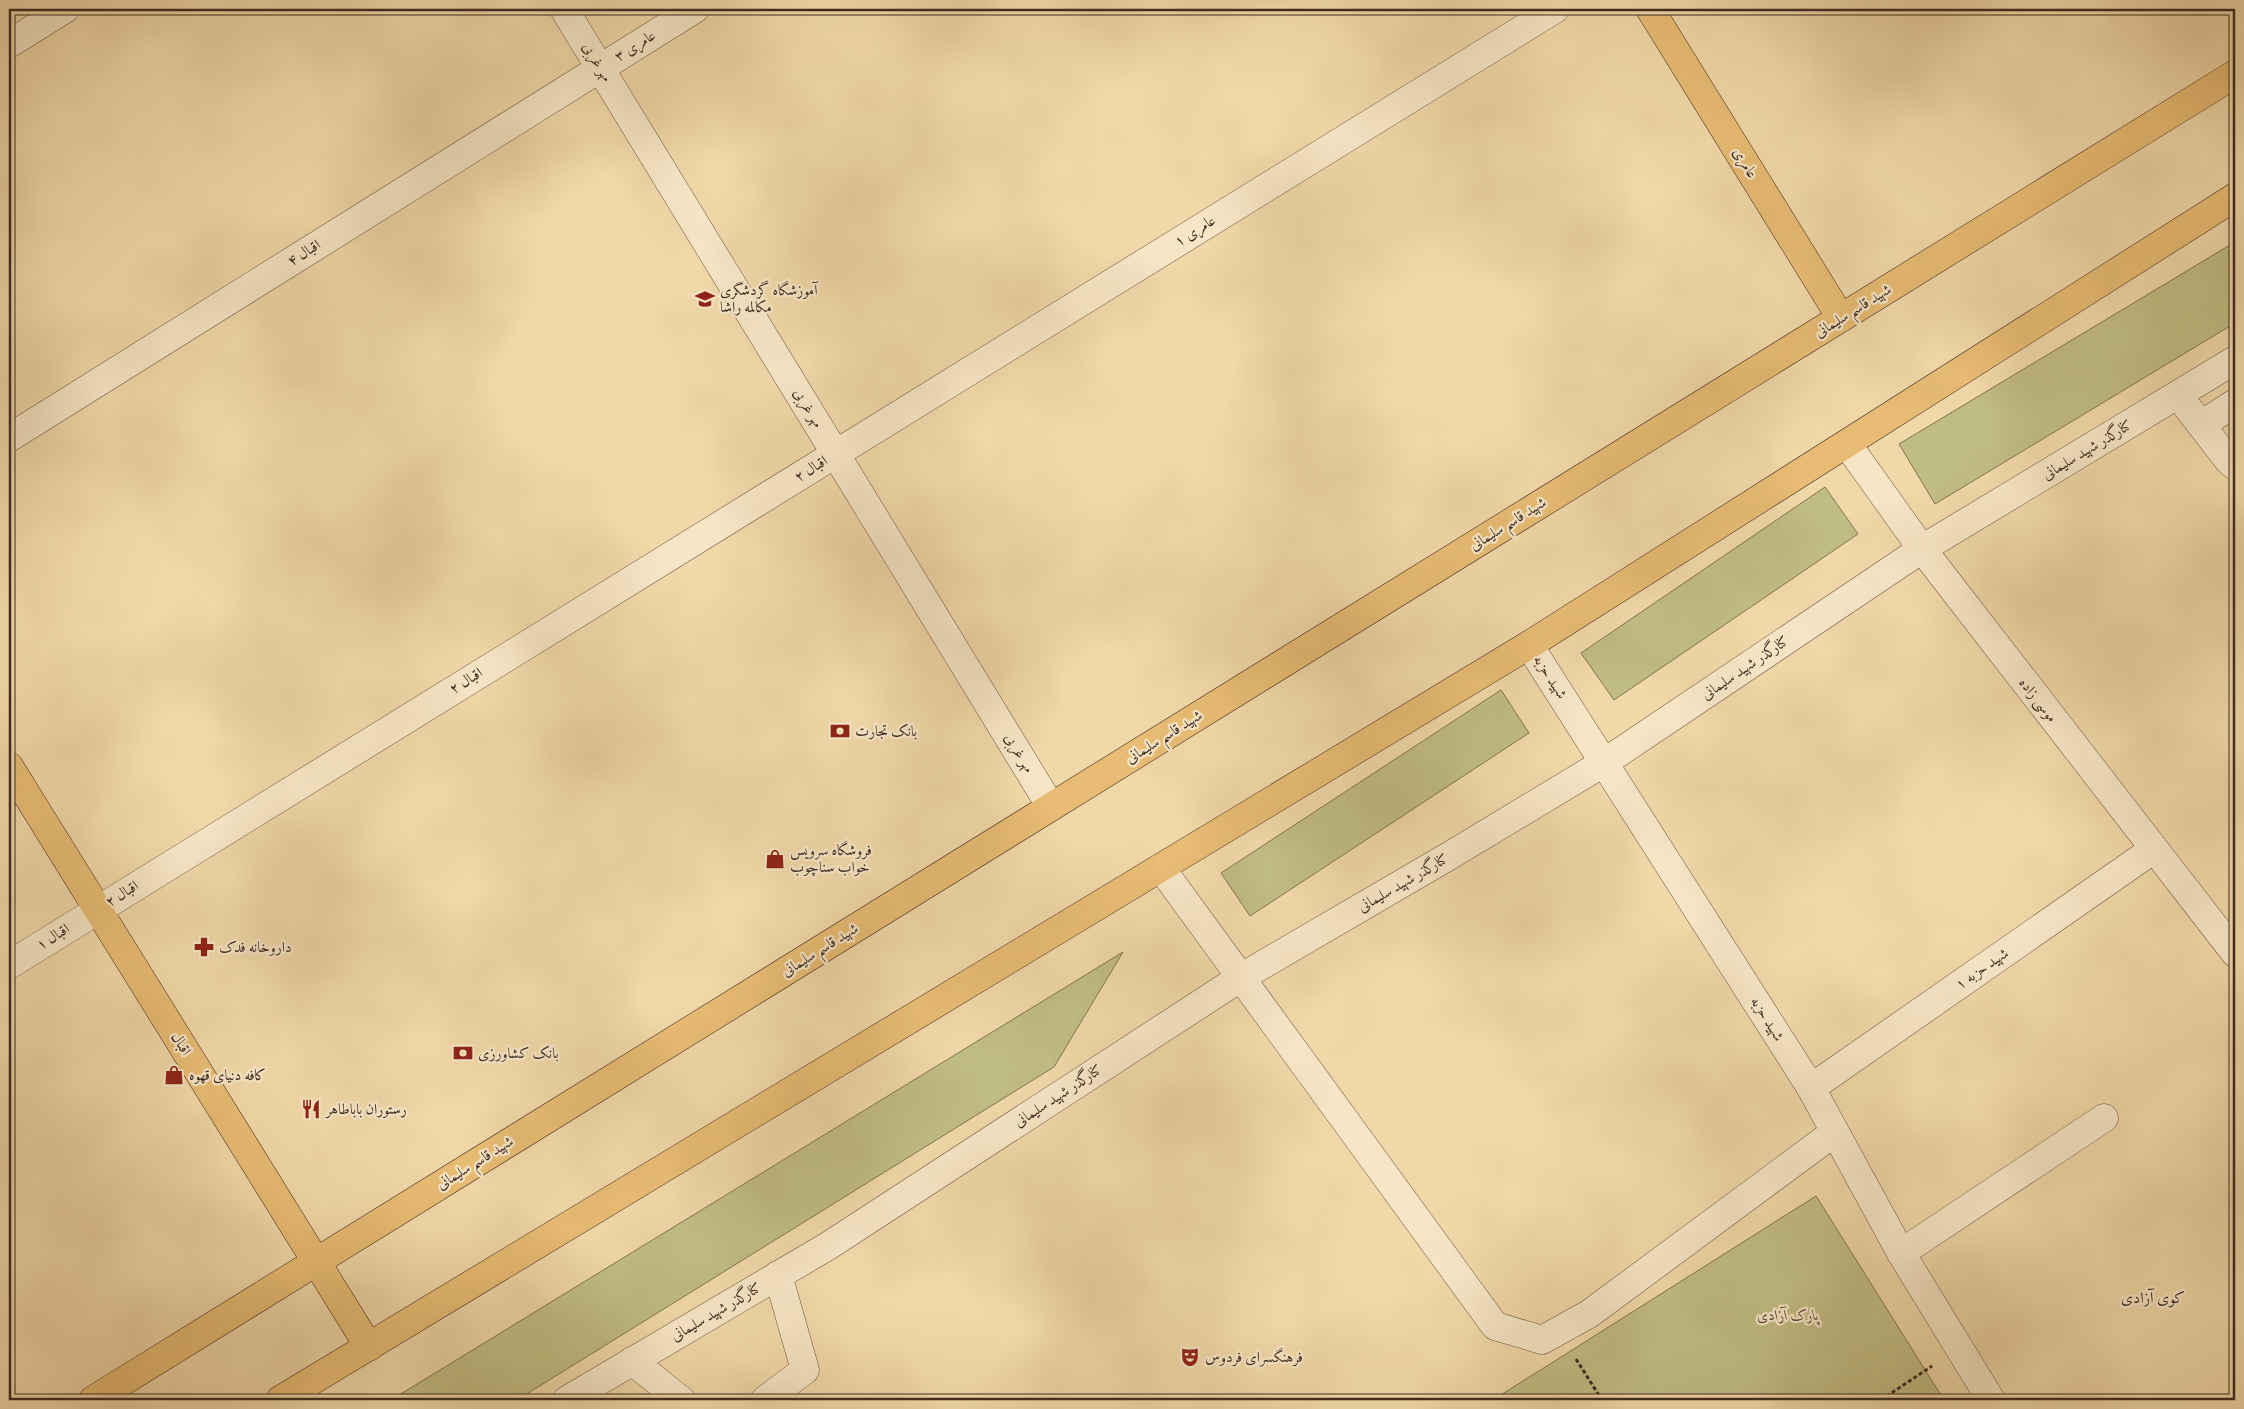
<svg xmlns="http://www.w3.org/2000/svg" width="2244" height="1409" font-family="'Libre Bodoni',Amiri,serif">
	<rect width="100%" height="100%" fill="#f1d8a8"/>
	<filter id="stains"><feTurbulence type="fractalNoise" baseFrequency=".004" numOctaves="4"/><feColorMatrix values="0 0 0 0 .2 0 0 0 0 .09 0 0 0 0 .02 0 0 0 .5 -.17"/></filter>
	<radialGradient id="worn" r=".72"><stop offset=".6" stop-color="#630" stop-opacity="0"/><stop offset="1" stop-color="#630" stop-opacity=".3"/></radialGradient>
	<g fill="#c0bd83" stroke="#807452">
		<path d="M2235 242V323L1935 504 1899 444Z"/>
		<path d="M1825 487 1858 534 1614 700 1581 653Z"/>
		<path d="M1501 690 1529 733 1250 916 1221 873Z"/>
		<path d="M1123 952 1054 1067 517 1400H391Z"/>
		<path d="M1816 1196 1944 1400H1493Z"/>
	</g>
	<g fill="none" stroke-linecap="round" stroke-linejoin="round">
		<defs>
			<g id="minor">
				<path d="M564 9 1051 807"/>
				<path d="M9 44 65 9"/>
				<path d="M2178 395 2228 460 2235 466"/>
				<path d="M2201 425 2235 403"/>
				<path d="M9 438 695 9"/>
				<path d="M1847 444 1922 549 2235 953"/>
				<path d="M1529 645 1811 1088 1901 1253 1991 1400"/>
				<path d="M1161 868 1495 1326 1542 1340 1589 1314 1835 1132"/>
				<path d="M9 965 1555 9"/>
				<path d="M1811 1088 2154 849"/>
				<path d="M1901 1253 2104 1118"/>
				<path d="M632 1361 681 1400"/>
				<path d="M567 1400 828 1246 1240 978 1449 856 1605 762 1922 549 2235 360"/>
				<path d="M765 1400 805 1370 778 1275"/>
			</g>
			<g id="major">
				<path d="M1650 9 1841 318"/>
				<path d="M9 766 369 1347"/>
			</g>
			<g id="highway">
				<path d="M93 1400 2235 74"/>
				<path d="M280 1400 1529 645 2235 197"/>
			</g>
		</defs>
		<use href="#minor" stroke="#6c5644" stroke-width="29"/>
		<use href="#major" stroke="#3f2a22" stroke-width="29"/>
		<use href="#highway" stroke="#3f2a22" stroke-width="29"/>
		<g stroke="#3f2a22" stroke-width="3" stroke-dasharray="4 2.5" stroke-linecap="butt">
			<path d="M1576 1359 1602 1400"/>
			<path d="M1881 1400 1932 1366"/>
		</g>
		<use href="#minor" stroke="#f6e6c6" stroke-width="28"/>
		<use href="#major" stroke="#e8bc74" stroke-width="28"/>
		<use href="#highway" stroke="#e8bc74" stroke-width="28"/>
	</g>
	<defs>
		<symbol id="school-bare" viewBox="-9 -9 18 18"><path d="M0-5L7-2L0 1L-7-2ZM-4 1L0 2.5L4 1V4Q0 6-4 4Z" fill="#8f2418" stroke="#f6e6c6" stroke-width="2.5" paint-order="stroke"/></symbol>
		<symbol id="bank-bare" viewBox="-9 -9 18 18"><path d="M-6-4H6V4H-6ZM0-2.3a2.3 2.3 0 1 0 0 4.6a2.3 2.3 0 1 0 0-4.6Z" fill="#8f2418" stroke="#f6e6c6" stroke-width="2.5" paint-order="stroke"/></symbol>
		<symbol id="shop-bare" viewBox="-9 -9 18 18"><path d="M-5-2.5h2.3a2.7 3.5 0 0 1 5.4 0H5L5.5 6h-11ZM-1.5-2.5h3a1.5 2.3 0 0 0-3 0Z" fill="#8f2418" stroke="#f6e6c6" stroke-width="2.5" paint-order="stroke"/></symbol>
		<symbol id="pharmacy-bare" viewBox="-9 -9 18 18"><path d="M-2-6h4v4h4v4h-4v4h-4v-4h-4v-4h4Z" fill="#8f2418" stroke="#f6e6c6" stroke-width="2.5" paint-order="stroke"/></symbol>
		<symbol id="restaurant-bare" viewBox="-9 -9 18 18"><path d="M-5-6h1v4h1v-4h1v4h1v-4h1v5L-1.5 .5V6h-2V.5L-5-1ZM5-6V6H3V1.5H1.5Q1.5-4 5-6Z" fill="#8f2418" stroke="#f6e6c6" stroke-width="2.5" paint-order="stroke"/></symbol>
		<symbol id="theatre-bare" viewBox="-9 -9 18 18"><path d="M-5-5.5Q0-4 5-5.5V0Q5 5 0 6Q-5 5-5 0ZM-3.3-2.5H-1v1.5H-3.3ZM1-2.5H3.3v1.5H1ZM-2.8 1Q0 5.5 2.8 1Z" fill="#8f2418" stroke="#f6e6c6" stroke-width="2.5" paint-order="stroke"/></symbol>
	</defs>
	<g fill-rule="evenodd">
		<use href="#school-bare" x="691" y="285" width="28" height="28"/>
		<use href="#bank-bare" x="826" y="717" width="28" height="28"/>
		<use href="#shop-bare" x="761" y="845" width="28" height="28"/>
		<use href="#pharmacy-bare" x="190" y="933" width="28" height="28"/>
		<use href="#bank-bare" x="449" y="1039" width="28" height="28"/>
		<use href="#shop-bare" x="160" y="1061" width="28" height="28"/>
		<use href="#restaurant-bare" x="297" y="1095" width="28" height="28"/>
		<use href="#theatre-bare" x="1176" y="1343" width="28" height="28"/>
	</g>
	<g text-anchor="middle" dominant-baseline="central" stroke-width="4.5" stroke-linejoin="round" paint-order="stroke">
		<g font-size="15" fill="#3f2a22" stroke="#f6e6c6">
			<text transform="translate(635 46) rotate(-32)">عامری ۳</text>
			<text transform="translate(597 62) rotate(59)">مهر غربی</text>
			<text transform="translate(1745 163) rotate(58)">عامری</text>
			<text transform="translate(1195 231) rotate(-32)">عامری ۱</text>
			<text transform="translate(304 253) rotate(-32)">اقبال ۴</text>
			<text transform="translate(1853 311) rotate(-32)">شهید قاسم سلیمانی</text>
			<text transform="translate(808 408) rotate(59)">مهر غربی</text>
			<text transform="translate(2087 450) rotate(-31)">کنارگذر شهید سلیمانی</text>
			<text transform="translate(811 469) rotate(-32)">اقبال ۲</text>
			<text transform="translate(1508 524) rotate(-32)">شهید قاسم سلیمانی</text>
			<text transform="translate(1745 668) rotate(-34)">کنارگذر شهید سلیمانی</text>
			<text transform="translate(1550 677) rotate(57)">شهید حزبه</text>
			<text transform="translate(466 681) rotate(-32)">اقبال ۲</text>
			<text transform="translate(2038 700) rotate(52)">موسی زاده</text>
			<text transform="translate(1164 737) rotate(-32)">شهید قاسم سلیمانی</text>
			<text transform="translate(1019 753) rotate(59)">مهر غربی</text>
			<text transform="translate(1403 883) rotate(-30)">کنارگذر شهید سلیمانی</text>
			<text transform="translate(122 894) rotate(-32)">اقبال ۲</text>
			<text transform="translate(53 937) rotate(-32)">اقبال ۱</text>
			<text transform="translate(820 950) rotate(-32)">شهید قاسم سلیمانی</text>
			<text transform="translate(1982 969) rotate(-35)">شهید حزبه ۱</text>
			<text transform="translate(1767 1019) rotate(58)">شهید حزبه</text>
			<text transform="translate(181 1044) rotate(58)">اقبال</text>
			<text transform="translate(1058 1096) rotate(-33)">کنارگذر شهید سلیمانی</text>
			<text transform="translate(475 1163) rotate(-32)">شهید قاسم سلیمانی</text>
			<text transform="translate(716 1312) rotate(-30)">کنارگذر شهید سلیمانی</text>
		</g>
		<g font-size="15" fill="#3f2a22" stroke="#f6e6c6" text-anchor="start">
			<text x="720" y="290">آموزشگاه گردشگری<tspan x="720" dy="17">مکالمه راشا</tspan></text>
			<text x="855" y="731">بانک تجارت</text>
			<text x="790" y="850">فروشگاه سرویس<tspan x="790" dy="17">خواب سناچوب</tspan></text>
			<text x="219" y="947">داروخانه فدک</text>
			<text x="478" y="1053">بانک کشاورزی</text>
			<text x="189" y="1075">کافه دنیای قهوه</text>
			<text x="326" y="1109">رستوران باباطاهر</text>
			<text x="1205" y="1357">فرهنگسرای فردوس</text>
		</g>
		<g font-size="15" font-style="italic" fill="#594735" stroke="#f6e6c6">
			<text x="1788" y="1315">پارک آزادی</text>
		</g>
		<g font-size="16" fill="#3f2a22" stroke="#f6e6c6">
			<text x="2153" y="1298">کوی آزادی</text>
		</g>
	</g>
	<rect width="2244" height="1409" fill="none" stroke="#f1d8a8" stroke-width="30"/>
	<rect x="10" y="10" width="2224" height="1389" fill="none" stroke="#3f2a22" stroke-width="2.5"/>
	<rect x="15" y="15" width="2214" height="1379" fill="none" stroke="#3f2a22"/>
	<rect width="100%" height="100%" filter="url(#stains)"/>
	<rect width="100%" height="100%" fill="url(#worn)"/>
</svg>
